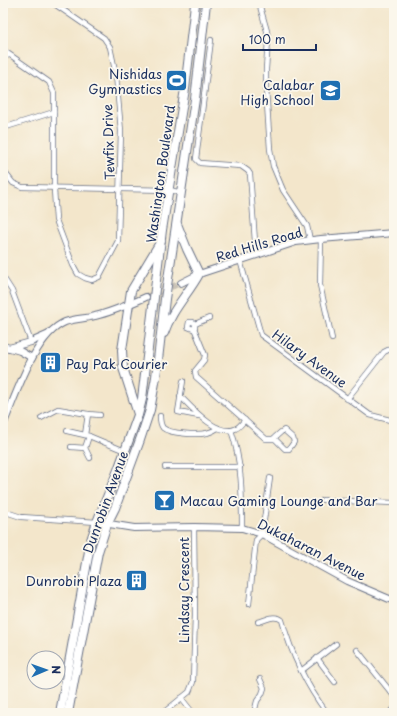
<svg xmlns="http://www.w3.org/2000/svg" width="397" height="716" font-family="'Playpen Sans',sans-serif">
	<rect width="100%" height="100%" fill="#fbf7ec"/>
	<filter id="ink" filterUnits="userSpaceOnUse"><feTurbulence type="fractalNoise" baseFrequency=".025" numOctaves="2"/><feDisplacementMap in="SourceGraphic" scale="8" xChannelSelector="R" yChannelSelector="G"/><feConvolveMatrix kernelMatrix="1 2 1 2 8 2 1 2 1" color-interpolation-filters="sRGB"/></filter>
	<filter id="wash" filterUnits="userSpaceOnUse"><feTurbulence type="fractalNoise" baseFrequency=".012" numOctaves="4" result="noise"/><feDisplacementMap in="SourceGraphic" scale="16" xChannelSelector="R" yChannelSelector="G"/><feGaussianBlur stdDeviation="0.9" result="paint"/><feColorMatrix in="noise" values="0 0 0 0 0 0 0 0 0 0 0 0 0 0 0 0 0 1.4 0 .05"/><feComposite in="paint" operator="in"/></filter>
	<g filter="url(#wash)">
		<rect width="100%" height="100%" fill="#f3e6cb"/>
	</g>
	<g filter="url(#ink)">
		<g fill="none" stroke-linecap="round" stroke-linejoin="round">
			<path stroke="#c8c1b5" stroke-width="6" stroke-dasharray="6 3" stroke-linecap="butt" d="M146 297 181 283"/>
			<defs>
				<g id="street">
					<path d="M259 3 267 31 268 41 266 69V88L270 149 273 166 283 190 307 226 310 240"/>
					<path d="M211 40 196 159 200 163 241 166 248 171 250 174 256 255"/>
					<path d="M3 50 49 82 54 93V189L56 220 73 265 78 274 85 278 92 280 99 277 118 241 121 131 116 75 110 47 104 38 53 3"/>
					<path d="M3 57 9 55"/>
					<path d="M3 128 54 112"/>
					<path d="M3 170 13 183 22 187 170 190 181 193"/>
					<path d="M321 239 320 285 332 339"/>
					<path d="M240 260 261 335 370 415 394 421"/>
					<path d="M3 277 12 291 31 342"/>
					<path d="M195 324 193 322H189L188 327 193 329 195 327V324L209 318"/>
					<path d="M194 328 205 355 204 360 195 371 196 377 266 439H273L281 432 284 430 293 438 294 442 289 449H285L274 438"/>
					<path d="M183 381 178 412 199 416"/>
					<path d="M180 396C192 408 217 437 235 429 240 427 242 423 245 420"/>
					<path d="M347 399 384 352 394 347"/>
					<path d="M160 416C160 420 160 424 163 428 170 434 198 435 207 433 211 432 215 430 218 428"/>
					<path d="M41 418 58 409 88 414"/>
					<path d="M231 430C242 461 242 495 242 528"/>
					<path d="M67 431 89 436 125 451"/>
					<path d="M85 435 88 414 100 415"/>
					<path d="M89 436 85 448 90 458"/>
					<path d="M71 447 85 448"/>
					<path d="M165 467H240"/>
					<path d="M323 500 394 503"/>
					<path d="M3 511 21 517 97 522"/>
					<path d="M249 604 256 540 262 534 270 478"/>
					<path d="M258 622C266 620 275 614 282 620 291 653 306 685 327 713"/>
					<path d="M357 650 394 696"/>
					<path d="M317 658 335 682"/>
					<path d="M301 671 336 644"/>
					<path d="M181 698 193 713"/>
					<path d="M163 713 189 692 193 682 195 615 194 527"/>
					<path d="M254 713 257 701 262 694 264 688 260 679"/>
					<path d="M389 713 394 709"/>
				</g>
				<g id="secondary">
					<path d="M181 283 199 274 296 242 321 239 394 233"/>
					<path d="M3 346 20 351 32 358"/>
					<path d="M9 348 31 342 47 335"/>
					<path d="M3 425C16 396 34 335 65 322 75 318 85 319 95 316 112 312 130 304 146 297"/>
					<path d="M97 522 134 528 194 527 242 528 262 534 347 581 394 601"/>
				</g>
				<g id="highway">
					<path d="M164 333C171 311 188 294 199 274L187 249 177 224"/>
					<path d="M138 414 123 368 122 350 131 291 161 241"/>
					<path d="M60 713 91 540 97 522 118 470 138 415 142 399 162 230 185 89 195 4 196 3"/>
					<path d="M68 713 98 552 107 524 115 508 140 440 150 410 156 377 165 299 195 99 206 3"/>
				</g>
			</defs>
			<use href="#street" stroke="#676f84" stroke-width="6"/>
			<use href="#secondary" stroke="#676f84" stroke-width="8"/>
			<use href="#highway" stroke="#676f84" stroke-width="10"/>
			<use href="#street" stroke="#fff" stroke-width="4.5"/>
			<use href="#secondary" stroke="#fff" stroke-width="6"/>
			<use href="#highway" stroke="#fff" stroke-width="8"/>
		</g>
	</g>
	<defs>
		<symbol id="stadium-square" viewBox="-11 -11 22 22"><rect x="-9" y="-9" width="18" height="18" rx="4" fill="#1f6fb2" stroke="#fbf7ec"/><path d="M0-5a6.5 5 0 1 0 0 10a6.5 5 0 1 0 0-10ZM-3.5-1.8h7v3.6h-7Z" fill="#fff"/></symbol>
		<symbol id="school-square" viewBox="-11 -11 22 22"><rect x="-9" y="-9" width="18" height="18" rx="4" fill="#1f6fb2" stroke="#fbf7ec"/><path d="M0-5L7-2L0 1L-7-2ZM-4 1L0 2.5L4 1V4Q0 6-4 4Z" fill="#fff"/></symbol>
		<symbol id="building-square" viewBox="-11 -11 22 22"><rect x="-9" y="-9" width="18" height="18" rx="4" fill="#1f6fb2" stroke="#fbf7ec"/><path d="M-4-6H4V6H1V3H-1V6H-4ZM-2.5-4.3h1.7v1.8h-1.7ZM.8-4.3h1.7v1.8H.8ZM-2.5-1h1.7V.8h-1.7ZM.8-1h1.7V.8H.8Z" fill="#fff"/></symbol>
		<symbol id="bar-square" viewBox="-11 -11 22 22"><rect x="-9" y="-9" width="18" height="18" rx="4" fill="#1f6fb2" stroke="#fbf7ec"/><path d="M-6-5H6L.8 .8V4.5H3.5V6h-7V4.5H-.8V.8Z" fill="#fff"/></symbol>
	</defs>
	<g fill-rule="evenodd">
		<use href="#stadium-square" x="164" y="68" width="25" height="25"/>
		<use href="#school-square" x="318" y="78" width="25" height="25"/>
		<use href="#building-square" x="38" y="350" width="25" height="25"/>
		<use href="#bar-square" x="152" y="488" width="25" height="25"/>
		<use href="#building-square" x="124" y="568" width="25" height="25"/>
	</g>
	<g text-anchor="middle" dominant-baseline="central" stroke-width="3.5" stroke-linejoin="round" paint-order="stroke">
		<g font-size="13" fill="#1b2f5e" stroke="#fbf7ec" text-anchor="end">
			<text x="162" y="73">Nishidas<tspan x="162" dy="15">Gymnastics</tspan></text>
			<text x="314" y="84">Calabar<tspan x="314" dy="15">High School</tspan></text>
			<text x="66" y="363" text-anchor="start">Pay Pak Courier</text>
			<text x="180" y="500" text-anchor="start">Macau Gaming Lounge and Bar</text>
			<text x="122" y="580">Dunrobin Plaza</text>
		</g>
		<g font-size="13" fill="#1b2f5e" stroke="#fbf7ec">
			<text transform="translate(108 142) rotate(-92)">Tewfix Drive</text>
			<text transform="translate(160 174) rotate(-82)">Washington Boulevard</text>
			<text transform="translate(259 244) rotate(-17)">Red Hills Road</text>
			<text transform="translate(310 358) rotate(36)">Hilary Avenue</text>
			<text transform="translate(105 502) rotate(-70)">Dunrobin Avenue</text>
			<text transform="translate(312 549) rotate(27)">Dukaharan Avenue</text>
			<text transform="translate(183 590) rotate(-90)">Lindsay Crescent</text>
		</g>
	</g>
	<rect width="397" height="716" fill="none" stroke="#fbf7ec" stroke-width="16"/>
	<g transform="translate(46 670) rotate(88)"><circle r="19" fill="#fbf7ec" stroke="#a1a7b3"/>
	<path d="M0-3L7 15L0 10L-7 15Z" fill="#1f6fb2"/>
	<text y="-6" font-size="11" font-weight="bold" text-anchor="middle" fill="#1b2f5e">N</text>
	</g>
	<path d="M243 44v6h73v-6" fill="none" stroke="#1b2f5e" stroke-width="2"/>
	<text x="249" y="44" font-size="12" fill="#1b2f5e" stroke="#fbf7ec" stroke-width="3" paint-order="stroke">100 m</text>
</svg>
